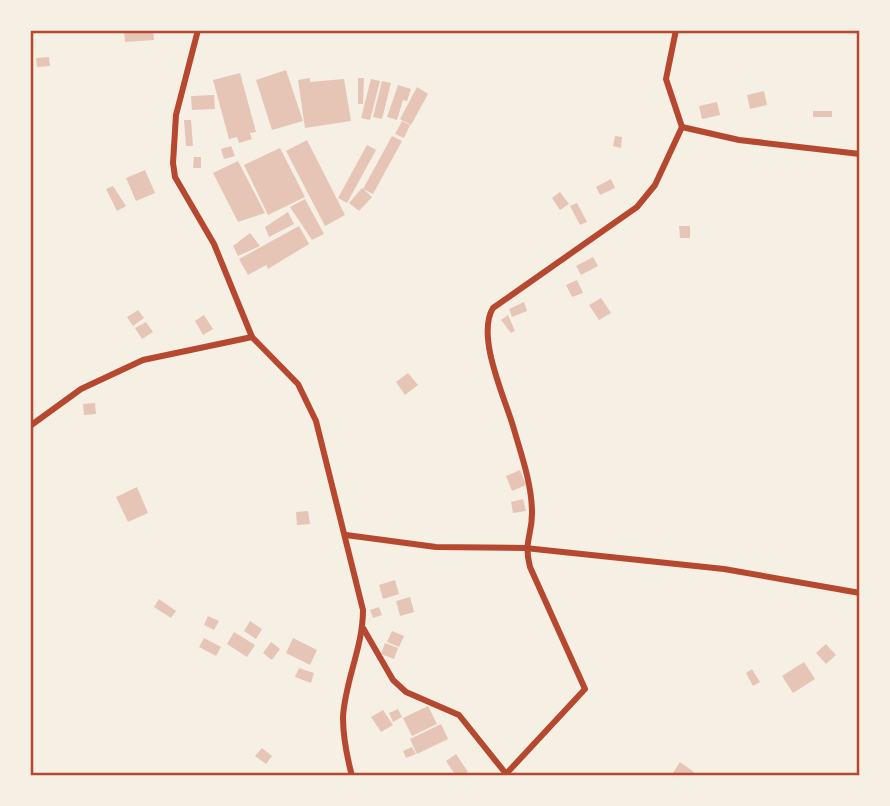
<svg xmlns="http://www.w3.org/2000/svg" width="890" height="806" font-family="Karla,sans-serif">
	<rect width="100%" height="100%" fill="#f6efe4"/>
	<g fill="#e6c5b7">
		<path d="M124 30H153L154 40 125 42Z"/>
		<path d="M49 57 50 66 37 67 36 58Z"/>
		<path d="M286 70 303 121 272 130 256 80Z"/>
		<path d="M240 73 256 132 250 133 252 139 239 143 237 137 229 139 213 80Z"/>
		<path d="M310 78V82L344 79 351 121 305 128 298 80Z"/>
		<path d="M358 78H364L363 104H358Z"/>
		<path d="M371 79 380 81 370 120 361 118Z"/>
		<path d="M382 81 391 83 382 119 373 117Z"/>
		<path d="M398 85 411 89 407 101 403 100 397 120 387 117Z"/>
		<path d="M417 87 428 94 411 125 400 119Z"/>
		<path d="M764 91 767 105 750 109 747 95Z"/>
		<path d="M214 95 215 109 192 110 191 96Z"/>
		<path d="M717 102 720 115 702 119 699 106Z"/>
		<rect x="813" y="111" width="19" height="6"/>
		<path d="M184 120H191L193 146H186Z"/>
		<path d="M402 121 410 125 404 138 395 134Z"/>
		<path d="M392 136 402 141 373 194 363 189Z"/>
		<path d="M615 136 622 137 621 148 613 146Z"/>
		<path d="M307 140 345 215 325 226 286 151Z"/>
		<path d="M367 145 376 150 347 203 338 198Z"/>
		<path d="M231 146 235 156 224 159 221 149Z"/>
		<path d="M280 148 305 197 268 215 244 165Z"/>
		<path d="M194 157H201V168H193Z"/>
		<path d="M238 161 265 213 238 222 213 173Z"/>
		<path d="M145 170 155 193 136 201 126 178Z"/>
		<path d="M611 179 615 188 600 195 596 187Z"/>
		<path d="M113 186 126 206 117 211 106 189Z"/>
		<path d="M362 188 372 197 359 211 349 203Z"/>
		<path d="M560 192 569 204 560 210 552 198Z"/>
		<path d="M305 199 324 234 312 240 290 207Z"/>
		<path d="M577 203 587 222 580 225 570 206Z"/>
		<path d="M288 212 294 224 269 237 265 227Z"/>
		<path d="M299 226 309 244 268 269 266 265 248 275 239 259Z"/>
		<path d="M679 226H690V238H680Z"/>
		<path d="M250 233 260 246 238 256 233 246Z"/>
		<path d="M593 257 598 266 581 275 576 266Z"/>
		<path d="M577 280 583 293 572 297 566 285Z"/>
		<path d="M601 298 611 313 599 320 589 305Z"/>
		<path d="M524 302 527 311 512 317 509 309Z"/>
		<path d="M138 310 144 318 133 326 127 317Z"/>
		<path d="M204 315 213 329 203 335 195 321Z"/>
		<path d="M508 315 515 331 511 333 501 320Z"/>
		<path d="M146 322 153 332 142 339 135 328Z"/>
		<path d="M408 373 418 385 405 395 396 382Z"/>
		<path d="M95 403 96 414 84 415 83 404Z"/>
		<path d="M520 470 526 485 512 491 506 476Z"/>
		<path d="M137 487 148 513 128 522 116 497Z"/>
		<path d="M523 499 526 511 513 513 511 502Z"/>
		<path d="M308 511 310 524 297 525 296 512Z"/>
		<path d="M395 580 399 594 383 599 379 585Z"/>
		<path d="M410 597 414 612 400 616 396 601Z"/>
		<path d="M159 599 176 611 171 618 154 607Z"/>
		<path d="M379 607 382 615 373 618 370 610Z"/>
		<path d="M208 616 219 621 214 630 204 625Z"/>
		<path d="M250 621 262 629 256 639 244 631Z"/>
		<path d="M392 631 404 636 399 647 387 642Z"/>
		<path d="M234 632 255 645 247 657 227 644Z"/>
		<path d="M204 638 221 647 216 656 199 647Z"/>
		<path d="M293 638 317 650 310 665 286 653Z"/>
		<path d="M271 642 280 649 272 660 263 653Z"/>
		<path d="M385 643 398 648 394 659 381 654Z"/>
		<path d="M826 644 836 655 826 664 816 653Z"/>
		<path d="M804 662 815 679 793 693 782 676Z"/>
		<path d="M299 668 314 673 311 683 295 677Z"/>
		<path d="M752 669 760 682 753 686 746 673Z"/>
		<path d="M428 706 437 724 412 736 403 718Z"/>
		<path d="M398 709 402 717 393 722 389 713Z"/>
		<path d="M383 710 393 725 381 732 371 717Z"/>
		<path d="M441 724 448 739 417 754 410 739Z"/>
		<path d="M412 747 416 754 406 758 403 751Z"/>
		<path d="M262 748 272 756 266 764 255 756Z"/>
		<path d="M456 754 468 772 462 776H456L446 761Z"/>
		<path d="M680 762 694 772 691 776H671Z"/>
	</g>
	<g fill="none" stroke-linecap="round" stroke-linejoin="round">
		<g stroke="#b5482f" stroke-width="6">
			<path d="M198 30 176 115 173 163 175 177 214 244 252 337 298 384 316 421 363 610C363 647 345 681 343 717 343 737 347 757 352 776"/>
			<path d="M682 127 739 140 860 154"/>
			<path d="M30 426 81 389 143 360 252 337"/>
			<path d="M346 535 436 547 525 548 724 569 860 593"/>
			<path d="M363 628 393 680 406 692 459 715 507 775"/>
			<path d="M506 774 585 689 530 567C523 540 533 535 532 510 531 481 521 454 513 426 504 396 476 336 493 308L637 207 655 185 682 127 666 79 676 30"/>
		</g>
	</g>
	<rect width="890" height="806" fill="none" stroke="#f6efe4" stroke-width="63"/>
	<rect x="32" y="32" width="826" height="742" fill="none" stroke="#b5482f" stroke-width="2.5"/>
</svg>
